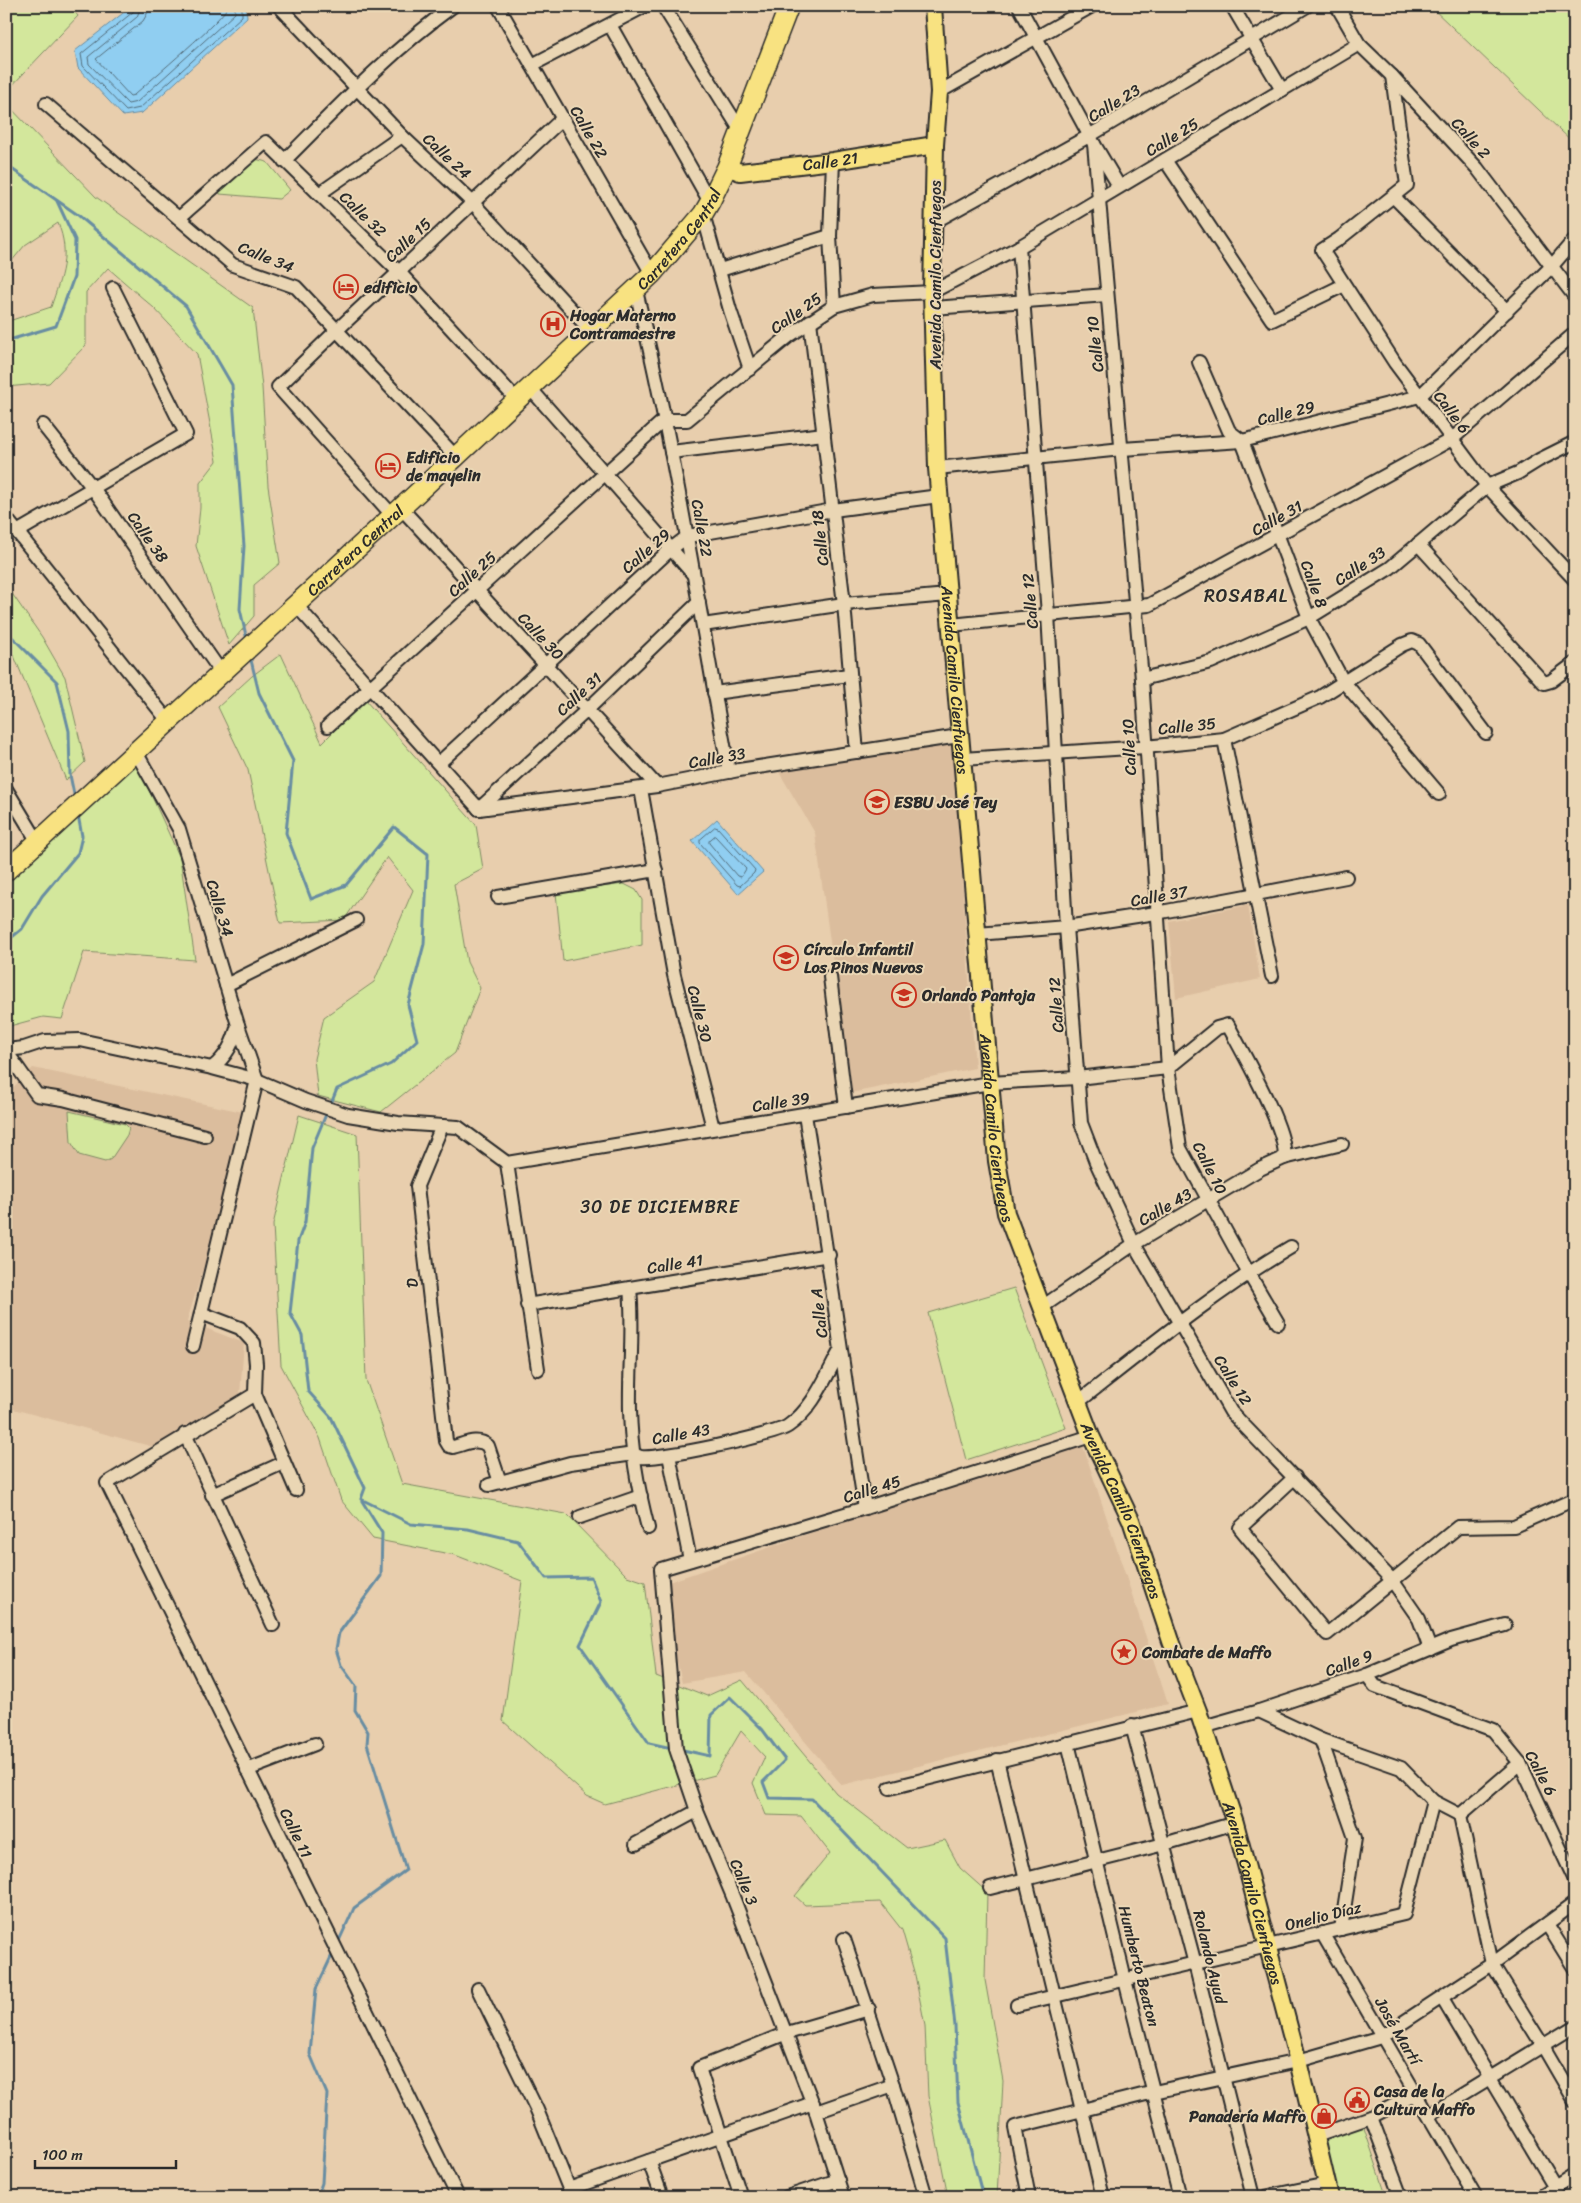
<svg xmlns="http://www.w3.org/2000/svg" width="1581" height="2203" font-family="Sriracha,sans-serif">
	<rect width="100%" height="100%" fill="#e8cead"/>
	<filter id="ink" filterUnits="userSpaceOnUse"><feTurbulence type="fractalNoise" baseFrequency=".02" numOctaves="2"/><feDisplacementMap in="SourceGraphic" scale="10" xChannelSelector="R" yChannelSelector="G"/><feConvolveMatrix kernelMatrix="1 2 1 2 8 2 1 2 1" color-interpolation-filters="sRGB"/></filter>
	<g filter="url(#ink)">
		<g fill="#dbbd9d">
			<path d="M953 742 975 1068 851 1093 815 833 779 772Z"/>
			<path d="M1248 905 1260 979 1176 998 1169 921Z"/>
			<path d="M33 1068 243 1112 222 1208 187 1321 244 1343 240 1394 161 1449 6 1407V1094Z"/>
			<path d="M1083 1446 1168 1704 842 1785 746 1672 682 1683 660 1585 814 1532Z"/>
		</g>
		<g fill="#d3e79c" stroke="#7f8964">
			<path d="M6 6H70L78 16 6 92Z"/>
			<path d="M1430 6H1575V144L1560 130Z"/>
			<path d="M6 103 96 197 253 308 262 387 268 486 280 563 254 585V616L229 645 196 546 200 508V483L217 461 197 354 154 308 108 268 86 292V345L49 383 6 387V322L51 307C61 276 71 255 58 223L25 245 6 268Z"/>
			<path d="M255 159 267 162 290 190 279 199 220 194 218 189Z"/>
			<path d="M6 585 42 637 65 677 85 762 66 780 14 656 6 651Z"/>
			<path d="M281 654 322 743 365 700 476 825 483 869 454 884 467 962 480 988 455 1053 381 1112 318 1096 314 1059 324 1017 374 982 413 890 387 857 344 920 280 923 248 770 218 707 252 676Z"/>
			<path d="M137 764 180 858 195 960 84 952 62 1019 43 1017 6 1027V884Z"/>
			<path d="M624 884 636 890 642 900V945L563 961 556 893Z"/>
			<path d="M69 1111 125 1124 129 1128 127 1135 111 1159 105 1162 79 1155 71 1142Z"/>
			<path d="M299 1115 357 1134 366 1380 402 1484 566 1514 627 1576 645 1582 656 1676 707 1696 742 1680 836 1793 907 1848 945 1840 960 1868 987 1892 985 1980 1003 2081 997 2197H948L928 2096 925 2026 915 1975 902 1930 880 1902 805 1905 795 1896 830 1853 801 1816 766 1815 753 1783 765 1757 741 1731 715 1775 605 1804 587 1796 503 1721 522 1581 455 1555 373 1539 341 1500 320 1438 281 1365 273 1225Z"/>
			<path d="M1014 1288 1066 1428 966 1460 928 1313Z"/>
			<path d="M1363 2125 1387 2197H1338L1322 2141Z"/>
		</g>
		<g fill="#90cef1" stroke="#688da2">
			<path d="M132 6H246L247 17 142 113 123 116 78 68 75 51Z"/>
			<path d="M717 819 763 872 738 894 692 841Z"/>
		</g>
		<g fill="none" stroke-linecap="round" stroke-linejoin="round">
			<g stroke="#536c7a" stroke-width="1">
				<path d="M135 6 133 12 81 54 83 66 126 111 140 108 242 16V6"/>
				<path d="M141 6 137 17 88 57 89 64 128 104 137 102 235 13V6"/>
				<path d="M148 6 147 14 143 21 96 59 130 96 134 95C147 83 227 16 228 6"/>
				<path d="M715 827 718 828 755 870 754 873 740 886 737 885 700 843V840Z"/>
				<path d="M715 836 746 869 741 877 737 876 709 843V841Z"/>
			</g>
			<g stroke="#688da2" stroke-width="3">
				<path d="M6 165 78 215 186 306 232 385 244 546 240 609 247 640"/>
				<path d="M6 341 56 326 74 277 75 240 57 201"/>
				<path d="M6 631 57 682 69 731 70 775 75 799"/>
				<path d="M250 656 259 693 293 761 286 833 311 899 346 885 394 827 428 854 424 944 408 1005 417 1040 391 1064 337 1089 330 1106"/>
				<path d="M6 942 22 929 42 896 78 853 82 836 78 815"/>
				<path d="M327 1112 312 1148 305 1222 298 1241 290 1313 302 1335 308 1391 331 1417 365 1488 361 1499 411 1524 468 1529 518 1541 546 1578 591 1577 601 1602 580 1645 649 1743 667 1747"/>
				<path d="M683 1750 710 1756 711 1715 730 1697 762 1729 785 1760 763 1782 769 1798 812 1799 945 1938 955 2026 958 2102 983 2197"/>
				<path d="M338 1943 354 1908 406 1870 367 1744 368 1732 355 1710 356 1686 341 1665 336 1649 339 1633 381 1576 382 1533 362 1501"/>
				<path d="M317 2197 322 2183 327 2094 310 2054 316 1989 333 1953"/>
			</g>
			<defs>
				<g id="minor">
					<path d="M279 6 402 136 472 202 591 331"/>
					<path d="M498 6 652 274"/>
					<path d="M663 6 741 131"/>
					<path d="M1019 6 1094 144 1119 186"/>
					<path d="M1232 6 1282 90"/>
					<path d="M1337 6 1359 44 1392 76 1477 168 1575 297"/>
					<path d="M610 25 710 202"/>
					<path d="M532 65 645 6"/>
					<path d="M1392 76 1407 185 1339 239 1322 250 1395 363 1487 486 1575 580"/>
					<path d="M939 92 1092 6"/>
					<path d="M46 104 233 265 296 287 456 457"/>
					<path d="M1094 144 1142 679 1168 1068 1180 1148 1248 1272 1278 1323"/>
					<path d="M1165 160 1272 320 1344 285"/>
					<path d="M284 161C338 107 391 51 453 6"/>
					<path d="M833 161 830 236 834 306"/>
					<path d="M319 194 402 136"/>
					<path d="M1394 197 1507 311"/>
					<path d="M703 214 730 310 750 369"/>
					<path d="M179 218 266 142 399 272 517 400"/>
					<path d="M934 222 1089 136 1307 6"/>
					<path d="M1019 247 1048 614 1066 927 1081 1123 1096 1162 1134 1244 1231 1412 1392 1580 1419 1619 1430 1649"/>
					<path d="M720 270 830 236"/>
					<path d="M636 291C675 450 699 611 729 772"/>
					<path d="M933 308 1107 295"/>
					<path d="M810 321 844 604 857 752"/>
					<path d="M1199 362 1229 431 1242 441 1309 618 1343 681 1439 794"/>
					<path d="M530 388 693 574"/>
					<path d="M43 425 93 488 221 672"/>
					<path d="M671 452 824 434"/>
					<path d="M937 468 1122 449 1242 441 1420 396 1551 267 1575 239"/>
					<path d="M401 508 657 786"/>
					<path d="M393 516 278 387 337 330 562 119"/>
					<path d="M6 518 169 722"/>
					<path d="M17 532 186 434 113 288"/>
					<path d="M1418 544 1544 683 1551 681 1575 663"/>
					<path d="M295 604 479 809"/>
					<path d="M703 625 844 604 948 595"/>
					<path d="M951 625 1149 605 1452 439 1575 333"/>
					<path d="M1142 679 1211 662 1309 618 1390 568 1487 486 1518 473 1539 460 1575 442"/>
					<path d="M714 693 849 675"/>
					<path d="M328 726 664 420H687L789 336 834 306 873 295 932 292 1019 247 1359 44"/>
					<path d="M1224 739 1272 976"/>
					<path d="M136 752 179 829 238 1025 257 1080 193 1346"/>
					<path d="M962 759 1145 747 1224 739 1320 697 1402 645 1412 641 1419 644 1486 733"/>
					<path d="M439 763 671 549 688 536 833 510 939 496"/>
					<path d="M6 789 38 842"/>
					<path d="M641 789 674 975 713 1128"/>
					<path d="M479 809 657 786 739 770 959 736"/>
					<path d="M479 809 587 710 699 602"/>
					<path d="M498 897 656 870"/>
					<path d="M977 934 1066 927 1156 913 1346 877"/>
					<path d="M830 977 846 1107"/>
					<path d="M226 985 356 920"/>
					<path d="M6 1050 24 1048 45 1041 80 1040 212 1068 257 1080 306 1101 348 1115 398 1123 458 1127 507 1163 990 1083 1077 1078 1168 1068 1217 1028 1228 1025C1241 1050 1290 1134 1284 1158"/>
					<path d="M6 1051 37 1095 63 1099 205 1136"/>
					<path d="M212 1068C227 1056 233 1043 238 1025"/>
					<path d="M805 1115C827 1246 844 1377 865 1508"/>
					<path d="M442 1126 417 1186 446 1441 449 1446 453 1447C465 1444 478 1437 488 1446L500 1482"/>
					<path d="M507 1163 538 1369"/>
					<path d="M630 1288C634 1329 629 1369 630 1410 631 1450 638 1490 648 1528"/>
					<path d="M527 1305 829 1255"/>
					<path d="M1042 1307 1134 1244 1260 1169 1284 1158 1342 1144"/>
					<path d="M201 1313 240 1328 254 1343 256 1364 255 1394 296 1490"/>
					<path d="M255 1394 107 1483 458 2197"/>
					<path d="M1078 1402C1147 1348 1215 1292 1291 1247"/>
					<path d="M185 1434 273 1625"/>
					<path d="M669 1455 690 1560"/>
					<path d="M1295 1477 1240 1528 1327 1634 1458 1527 1514 1526 1575 1499"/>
					<path d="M489 1485 570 1463 634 1454C635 1455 640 1457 641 1457 657 1460 775 1435 788 1426 813 1409 825 1378 840 1351"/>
					<path d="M212 1495 283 1463"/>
					<path d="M580 1517 641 1496"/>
					<path d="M1367 1675 1375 1686 1493 1730 1520 1763 1575 1880"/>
					<path d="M1259 1711 1321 1740 1401 1768 1433 1801 1460 1815 1492 1964 1543 2046 1575 2101"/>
					<path d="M1132 1726 1195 1964 1253 2197"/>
					<path d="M1203 1727 1259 1711 1367 1675 1451 1640 1505 1625"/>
					<path d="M1321 1740 1355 1838 1341 1929"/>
					<path d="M1068 1743 1125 1980 1180 2197"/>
					<path d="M997 1760 1103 2197"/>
					<path d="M247 1770 315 1744"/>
					<path d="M890 1788 1198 1711"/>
					<path d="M1460 1815 1520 1763"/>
					<path d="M636 1844 697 1811"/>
					<path d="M990 1888 1164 1844 1235 1823"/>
					<path d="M1547 1924 1575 1969"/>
					<path d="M1322 1933 1476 2197"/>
					<path d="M844 1939 893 2085 926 2197"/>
					<path d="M478 1989 537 2110 572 2196"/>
					<path d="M1442 1998 1555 2187"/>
					<path d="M1017 2005 1404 1914 1433 1801"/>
					<path d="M816 2112 893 2085"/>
					<path d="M1429 2115 1575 2026"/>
					<path d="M1371 2117 1401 2197"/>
					<path d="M1316 2136 1371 2117 1416 2094"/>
					<path d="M649 2161 662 2197"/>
					<path d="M569 2189 813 2103"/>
					<path d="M741 2197 699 2068 787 2033 869 2009"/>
					<path d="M787 2197 838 2180"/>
					<path d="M843 2197 816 2112 733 1897 697 1811 676 1749 661 1569 865 1508 1091 1436"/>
					<path d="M1029 2197 1015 2127 1154 2092 1298 2061 1381 2037 1492 1964 1575 1903"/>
					<path d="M1265 2197 1327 2184"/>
					<path d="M1539 2197 1575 2174"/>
				</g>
				<g id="major">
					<path id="s1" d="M933 6 939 92 935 145 932 292 937 468 997 1161 1006 1213 1091 1436 1131 1520 1171 1641 1198 1711 1235 1823 1298 2061 1330 2197"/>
					<path id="s2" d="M727 167 740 172 833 161 935 145"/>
				</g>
				<g id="highway">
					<path id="s3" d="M6 871 401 508 652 274 703 214 710 202 727 167 789 6"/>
				</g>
			</defs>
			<use href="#minor" stroke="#2b2b2b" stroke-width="16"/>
			<use href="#major" stroke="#2b2b2b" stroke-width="20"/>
			<use href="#highway" stroke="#2b2b2b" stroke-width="22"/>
			<use href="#minor" stroke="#ead6b4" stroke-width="12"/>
			<use href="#major" stroke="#f8e281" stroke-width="16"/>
			<use href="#highway" stroke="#f8e281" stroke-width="19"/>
		</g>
	</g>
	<defs>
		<symbol id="hotel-ring" viewBox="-11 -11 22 22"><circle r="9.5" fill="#ead6b4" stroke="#c8321e" stroke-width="1.5"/><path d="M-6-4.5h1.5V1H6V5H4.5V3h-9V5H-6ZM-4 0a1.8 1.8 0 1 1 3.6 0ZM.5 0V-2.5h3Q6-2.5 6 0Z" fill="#c8321e"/></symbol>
		<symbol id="hospital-ring" viewBox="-11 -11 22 22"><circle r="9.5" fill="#ead6b4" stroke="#c8321e" stroke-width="1.5"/><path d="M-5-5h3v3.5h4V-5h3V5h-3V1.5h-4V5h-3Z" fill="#c8321e"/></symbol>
		<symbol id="school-ring" viewBox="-11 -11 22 22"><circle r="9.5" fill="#ead6b4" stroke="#c8321e" stroke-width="1.5"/><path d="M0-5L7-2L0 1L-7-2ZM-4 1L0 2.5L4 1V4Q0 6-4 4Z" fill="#c8321e"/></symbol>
		<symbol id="sight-ring" viewBox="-11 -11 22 22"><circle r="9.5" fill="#ead6b4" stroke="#c8321e" stroke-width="1.5"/><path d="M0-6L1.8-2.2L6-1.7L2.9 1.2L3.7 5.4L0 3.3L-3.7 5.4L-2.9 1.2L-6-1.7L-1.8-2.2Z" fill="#c8321e"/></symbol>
		<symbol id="civic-ring" viewBox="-11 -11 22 22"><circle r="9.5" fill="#ead6b4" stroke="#c8321e" stroke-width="1.5"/><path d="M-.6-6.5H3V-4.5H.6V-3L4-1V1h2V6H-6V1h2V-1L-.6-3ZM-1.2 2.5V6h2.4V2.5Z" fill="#c8321e"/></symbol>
		<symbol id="shop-ring" viewBox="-11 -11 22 22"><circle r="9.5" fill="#ead6b4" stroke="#c8321e" stroke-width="1.5"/><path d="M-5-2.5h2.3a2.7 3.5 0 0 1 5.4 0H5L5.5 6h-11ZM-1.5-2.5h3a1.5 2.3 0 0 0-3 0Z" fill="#c8321e"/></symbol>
	</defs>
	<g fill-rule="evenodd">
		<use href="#hotel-ring" x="332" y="273" width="28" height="28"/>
		<use href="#hospital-ring" x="539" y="310" width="28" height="28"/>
		<use href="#hotel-ring" x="374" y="452" width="28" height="28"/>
		<use href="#school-ring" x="863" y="788" width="28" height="28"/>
		<use href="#school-ring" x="772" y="944" width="28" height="28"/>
		<use href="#school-ring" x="890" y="981" width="28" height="28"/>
		<use href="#sight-ring" x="1110" y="1638" width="28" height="28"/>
		<use href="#civic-ring" x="1343" y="2086" width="28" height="28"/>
		<use href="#shop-ring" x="1310" y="2102" width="28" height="28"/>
	</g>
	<g text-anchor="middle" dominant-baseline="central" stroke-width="4" stroke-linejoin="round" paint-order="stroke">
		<g font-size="16" fill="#2b2b2b" stroke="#ead6b4">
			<text transform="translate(1114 103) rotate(-31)">Calle 23</text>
			<text transform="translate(589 132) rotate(60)">Calle 22</text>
			<text transform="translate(1172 137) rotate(-31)">Calle 25</text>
			<text transform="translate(1471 138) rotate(48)">Calle 2</text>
			<text transform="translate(447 156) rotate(43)">Calle 24</text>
			<text stroke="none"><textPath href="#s2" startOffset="105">Calle 21</textPath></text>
			<text transform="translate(363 214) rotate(44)">Calle 32</text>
			<text stroke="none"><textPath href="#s3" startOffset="924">Carretera Central</textPath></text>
			<text transform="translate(408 240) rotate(-43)">Calle 15</text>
			<text transform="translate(266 257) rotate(22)">Calle 34</text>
			<text transform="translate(935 275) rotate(-90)">Avenida Camilo Cienfuegos</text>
			<text transform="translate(796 313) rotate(-35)">Calle 25</text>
			<text transform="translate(1095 344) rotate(-96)">Calle 10</text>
			<text transform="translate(1452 412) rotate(53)">Calle 6</text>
			<text transform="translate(1286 413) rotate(-14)">Calle 29</text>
			<text transform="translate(1277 518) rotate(-29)">Calle 31</text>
			<text transform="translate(702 528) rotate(80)">Calle 22</text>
			<text transform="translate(148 537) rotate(55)">Calle 38</text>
			<text transform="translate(820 538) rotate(-96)">Calle 18</text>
			<text stroke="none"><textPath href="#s3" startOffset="474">Carretera Central</textPath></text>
			<text transform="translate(646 551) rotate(-41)">Calle 29</text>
			<text transform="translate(1360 566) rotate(-33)">Calle 33</text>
			<text transform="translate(472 574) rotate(-42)">Calle 25</text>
			<text transform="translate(1314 584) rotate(70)">Calle 8</text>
			<text transform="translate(1030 601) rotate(-95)">Calle 12</text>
			<text transform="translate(541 636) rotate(47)">Calle 30</text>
			<text stroke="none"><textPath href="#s1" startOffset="675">Avenida Camilo Cienfuegos</textPath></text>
			<text transform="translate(579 694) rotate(-43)">Calle 31</text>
			<text transform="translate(1187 726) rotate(-6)">Calle 35</text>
			<text transform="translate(1129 747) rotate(-93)">Calle 10</text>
			<text transform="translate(717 758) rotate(-10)">Calle 33</text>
			<text transform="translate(1159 896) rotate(-10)">Calle 37</text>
			<text transform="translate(220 908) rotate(73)">Calle 34</text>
			<text transform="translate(1056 1005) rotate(-94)">Calle 12</text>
			<text transform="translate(700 1014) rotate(76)">Calle 30</text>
			<text transform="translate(781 1102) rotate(-9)">Calle 39</text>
			<text stroke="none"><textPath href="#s1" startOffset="1125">Avenida Camilo Cienfuegos</textPath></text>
			<text transform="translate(1210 1168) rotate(63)">Calle 10</text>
			<text transform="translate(1165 1207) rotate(-30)">Calle 43</text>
			<text transform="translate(675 1264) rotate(-9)">Calle 41</text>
			<text transform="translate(412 1283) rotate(-96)">D</text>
			<text transform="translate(819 1313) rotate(-97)">Calle A</text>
			<text transform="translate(1233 1380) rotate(58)">Calle 12</text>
			<text transform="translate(681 1434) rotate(-10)">Calle 43</text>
			<text transform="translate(872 1489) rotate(-17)">Calle 45</text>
			<text stroke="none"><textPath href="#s1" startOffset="1530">Avenida Camilo Cienfuegos</textPath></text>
			<text transform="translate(1349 1663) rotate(-20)">Calle 9</text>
			<text transform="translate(1541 1773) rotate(62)">Calle 6</text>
			<text transform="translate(296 1833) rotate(64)">Calle 11</text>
			<text transform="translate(744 1882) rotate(68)">Calle 3</text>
			<text stroke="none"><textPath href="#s1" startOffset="1935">Avenida Camilo Cienfuegos</textPath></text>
			<text transform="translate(1323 1916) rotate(-14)">Onelio Díaz</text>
			<text transform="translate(1210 1957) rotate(76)">Rolando Ayud</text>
			<text transform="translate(1139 1966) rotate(76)">Humberto Beaton</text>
			<text transform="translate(1398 2031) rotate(60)">José Martí</text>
		</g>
		<g font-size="16" font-weight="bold" fill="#2b2b2b" stroke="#ead6b4" text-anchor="start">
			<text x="364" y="287">edificio</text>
			<text x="570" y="315">Hogar Materno<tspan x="570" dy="18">Contramaestre</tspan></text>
			<text x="406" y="457">Edificio<tspan x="406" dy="18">de mayelin</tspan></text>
			<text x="894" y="802">ESBU José Tey</text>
			<text x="804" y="949">Círculo Infantil<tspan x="804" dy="18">Los Pinos Nuevos</tspan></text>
			<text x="922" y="995">Orlando Pantoja</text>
			<text x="1142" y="1652">Combate de Maffo</text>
			<text x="1374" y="2091">Casa de la<tspan x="1374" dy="18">Cultura Maffo</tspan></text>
			<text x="1306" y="2116" text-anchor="end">Panadería Maffo</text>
		</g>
		<g font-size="18" letter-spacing="1" fill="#2b2b2b" stroke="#ead6b4">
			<text x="1246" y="596">ROSABAL</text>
			<text x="660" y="1207">30 DE DICIEMBRE</text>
		</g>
	</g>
	<rect width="1581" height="2203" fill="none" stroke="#ead6b4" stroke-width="25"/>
	<rect x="12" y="12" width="1556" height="2178" fill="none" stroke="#2b2b2b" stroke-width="2" filter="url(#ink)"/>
	<path d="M35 2160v8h141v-8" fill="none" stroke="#2b2b2b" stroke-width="2.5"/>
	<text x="42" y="2160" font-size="15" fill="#2b2b2b" stroke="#ead6b4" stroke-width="4" paint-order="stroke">100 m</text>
</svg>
